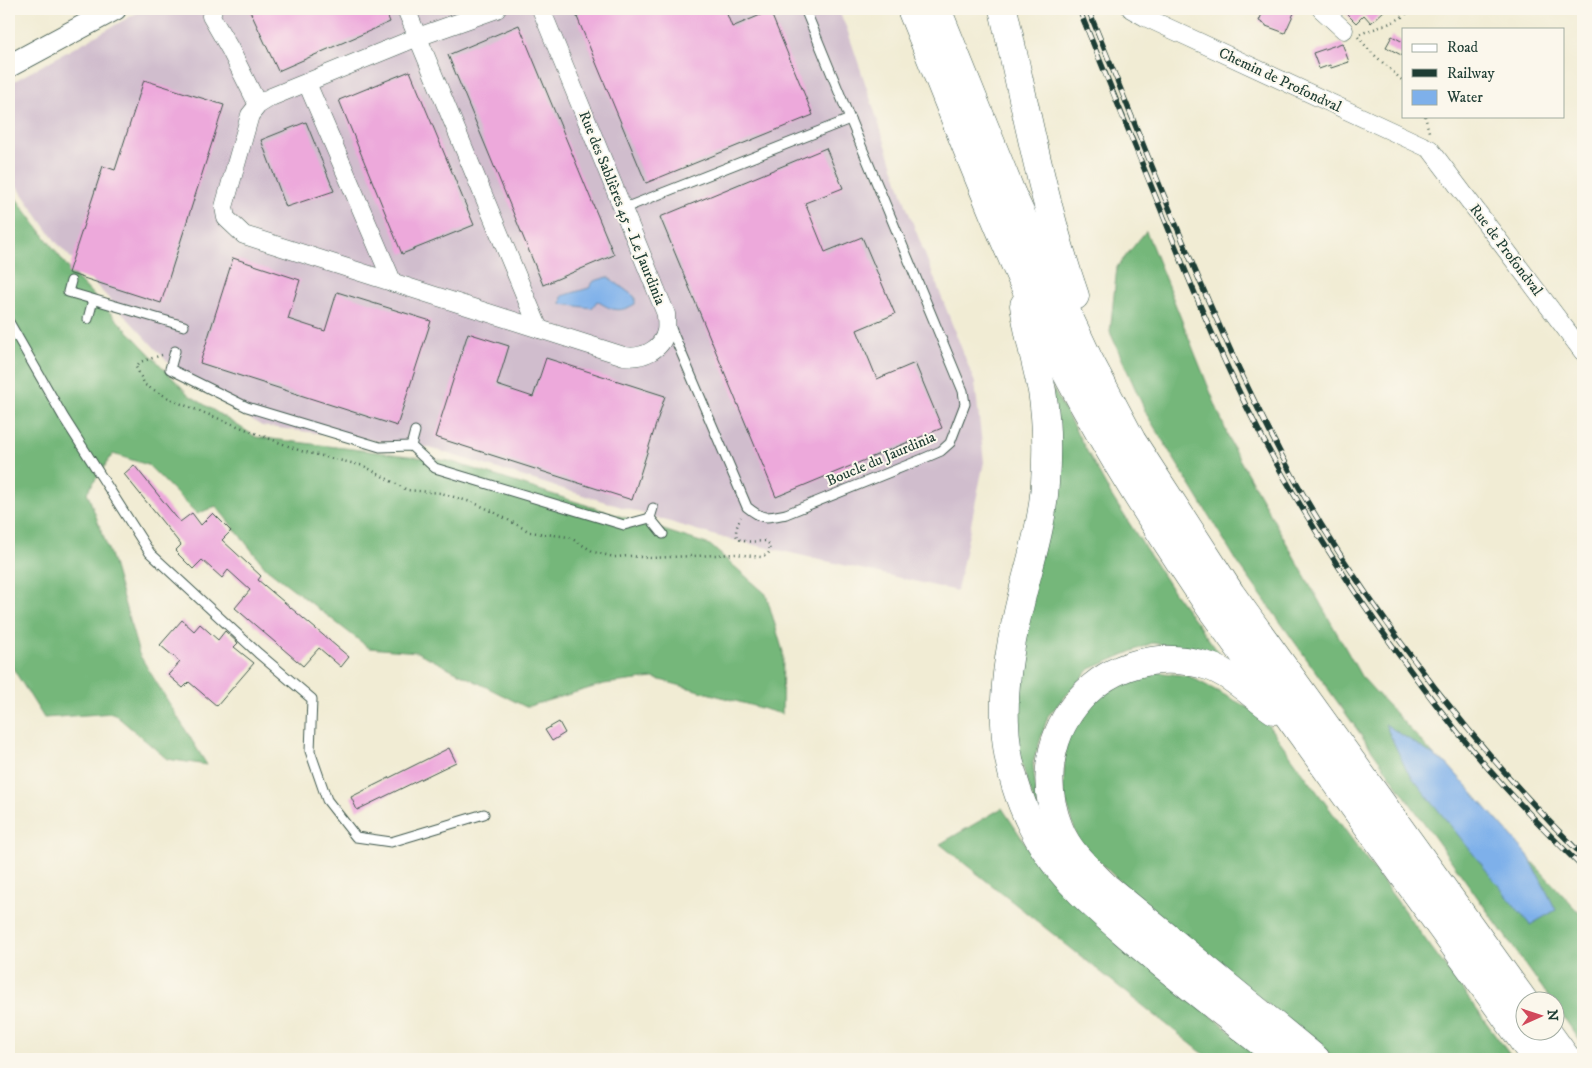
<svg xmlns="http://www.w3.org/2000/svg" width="1592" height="1068" font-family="'IM FELL DW Pica',serif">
	<rect width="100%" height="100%" fill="#fbf7ec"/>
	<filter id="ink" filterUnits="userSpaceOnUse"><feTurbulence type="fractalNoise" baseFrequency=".02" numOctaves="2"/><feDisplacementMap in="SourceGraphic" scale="10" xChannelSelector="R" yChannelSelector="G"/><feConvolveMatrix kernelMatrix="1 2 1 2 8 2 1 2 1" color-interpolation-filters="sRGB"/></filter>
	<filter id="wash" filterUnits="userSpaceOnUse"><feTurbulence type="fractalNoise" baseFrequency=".0096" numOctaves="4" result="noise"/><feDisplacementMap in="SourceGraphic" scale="20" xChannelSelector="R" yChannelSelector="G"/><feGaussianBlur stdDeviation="1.12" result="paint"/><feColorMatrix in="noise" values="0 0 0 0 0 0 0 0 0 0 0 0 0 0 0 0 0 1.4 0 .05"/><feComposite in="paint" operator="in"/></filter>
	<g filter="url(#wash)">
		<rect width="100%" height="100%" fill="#f1ecd4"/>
		<path fill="#d0bdcd" d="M144 9H838L847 29 907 208 975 383 984 462 957 591 716 536 426 447 262 426 183 378 56 242 9 175V84Z"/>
		<g fill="#74b77a" stroke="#4a7a57">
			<path d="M9 189 72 273 189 395 256 437 449 461 710 545 766 594 783 652 782 714 653 678 604 684 526 707 417 652 369 648 266 568 216 506 197 514 148 465 113 454 87 492 112 560 139 654 207 765 167 759 113 713 44 718 9 662Z"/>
			<path d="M1146 231 1232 446 1361 676 1583 917V1045L1555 1005 1554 1000H1551L1238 563 1147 415 1110 332 1117 267Z"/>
			<path d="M1053 389 1111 495 1175 594 1219 653 1152 643 1090 669 1048 716 1033 763 1039 818 1019 756 1014 694Z"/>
			<path d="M1155 672 1189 676 1260 714 1513 1059H1335L1142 903 1078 841 1063 791 1066 740 1099 693Z"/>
			<path d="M1002 808 1043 870 1262 1059H1210L940 844Z"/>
		</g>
		<g fill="#7eb0ea" stroke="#4e768f">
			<path d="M608 277 635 297V304C619 313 613 311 597 301L592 308 561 304 562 296 589 288 594 281Z"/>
			<path d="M1385 724 1447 764 1528 855 1556 910 1530 925 1407 771Z"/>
		</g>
		<g id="blocks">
			<g fill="#eda9db">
				<path d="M249 9H385L390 22 278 71Z"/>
				<path d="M581 9H725L732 27 770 11 813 115 646 183 577 17Z"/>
				<path d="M1264 9H1285L1294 13 1285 33 1266 26V25L1259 21Z"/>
				<path d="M1342 9H1386L1371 23 1364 15 1356 23Z"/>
				<path d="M519 25 614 255 543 285 448 55Z"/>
				<path d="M1392 36 1403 42V56L1386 47Z"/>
				<path d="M1342 43 1349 62 1331 68 1330 65 1319 69 1313 53Z"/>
				<path d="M410 71 474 225 402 254 339 100Z"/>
				<path d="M144 80 224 105 161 303 68 273 103 166 115 170Z"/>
				<path d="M306 122 334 191 286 207 261 140Z"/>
				<path d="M826 148 843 188 805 203 825 252 862 237 895 314 857 330 877 379 915 363 942 428 776 497 660 217Z"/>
				<path d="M233 258 300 280 288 319 325 331 337 292 431 321 397 426 200 363Z"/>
				<path d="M468 333 509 346 497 385 533 397 546 358 665 396 632 500 435 437Z"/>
				<path d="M134 465 180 522 192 513 201 525 213 513 231 531 222 540 261 576 258 580 349 657 341 667 319 648 303 666 235 608 250 590 228 570 222 578 202 560 193 569 175 551 181 545 124 474Z"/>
				<path d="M182 620 194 631 200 624 218 640 225 631 238 643 234 647 254 663 217 706 189 682 183 688 168 675 180 662 160 645Z"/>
				<path d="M559 722 565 733 552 741 545 730Z"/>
				<path d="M449 748 456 762 357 810 351 797Z"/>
			</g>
		</g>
	</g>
	<g filter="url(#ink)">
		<use href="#blocks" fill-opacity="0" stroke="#3e574c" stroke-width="1"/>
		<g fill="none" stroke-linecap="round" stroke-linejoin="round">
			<defs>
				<g id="service">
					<path d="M622 209 850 119 805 9"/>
					<path d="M71 281 68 292 184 326"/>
					<path d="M88 319 93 300"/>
					<path d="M9 322 64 418 150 553 258 653 312 699 310 751 327 800 356 837 391 842 484 814"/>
					<path d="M669 324 747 507C763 520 766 518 786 514L920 460 941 451 950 443 965 404 963 391 850 119"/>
					<path d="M175 351 170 369 247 407 380 447 411 446 435 468 624 525 650 518"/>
					<path d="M411 446 415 431"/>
					<path d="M650 518 663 534"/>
					<path d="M650 518 653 508"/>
				</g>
				<g id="minor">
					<path d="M213 9 211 16 230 49 258 105"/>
					<path d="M406 9 539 329"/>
					<path d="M497 9 418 37 271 97 258 105 250 115 224 207 226 218 244 235 624 356C642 359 662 350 666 331 667 326 666 319 666 314L541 9"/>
					<path d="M1131 9 1145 17 1430 149 1583 352"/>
					<path d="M1321 9 1344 30"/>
					<path d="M307 83 393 283"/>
				</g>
				<path id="tertiary" d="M9 66 115 9"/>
				<g id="trunk">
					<path d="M911 9C961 131 1006 256 1067 374 1109 454 1158 530 1209 606L1536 1059"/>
					<path d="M937 9 1012 195 1088 358 1132 441 1231 594 1524 1001"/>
					<path d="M1003 9C1025 103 1043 204 1075 296"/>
					<path d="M1024 305C1028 334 1036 362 1042 391 1047 421 1047 453 1045 483 1043 520 1032 556 1023 591 1000 684 991 760 1043 846 1064 880 1095 907 1124 932 1175 977 1229 1017 1282 1059"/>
					<path d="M1274 710C1253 696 1231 673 1208 666 1106 634 1020 730 1059 828 1068 852 1089 870 1106 887L1316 1059"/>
					<path d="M1546 1030 1567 1059"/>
				</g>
			</defs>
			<use href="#service" stroke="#3e574c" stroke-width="11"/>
			<use href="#minor" stroke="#3e574c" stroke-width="19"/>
			<use href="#tertiary" stroke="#3e574c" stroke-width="24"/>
			<use href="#trunk" stroke="#3e574c" stroke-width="29"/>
			<g stroke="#3e574c" stroke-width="2.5" stroke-dasharray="1 4" stroke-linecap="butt">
				<path d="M1360 34C1374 28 1403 22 1410 9"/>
				<path d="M1358 37 1370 51 1403 81"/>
				<path d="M1425 116 1429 132"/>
				<path d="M162 355 140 362 136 367 145 385 174 401 301 451 364 466 407 490 441 493 474 503 490 510 530 532 569 537 594 552 614 557 630 556 650 558 736 554 761 557 767 555 770 551 769 544 766 541C745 542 727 545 741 517"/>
			</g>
			<use href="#service" stroke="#fff" stroke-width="9"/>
			<use href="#minor" stroke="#fff" stroke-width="18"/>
			<use href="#tertiary" stroke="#fff" stroke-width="22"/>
			<use href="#trunk" stroke="#fff" stroke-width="28"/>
			<defs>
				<g id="rail">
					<path d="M1079 9C1106 76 1133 143 1161 210 1195 296 1231 382 1276 463 1330 559 1391 649 1460 735 1498 782 1540 826 1583 868"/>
					<path d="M1088 9C1150 159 1207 312 1282 456 1307 504 1337 551 1368 596 1432 689 1503 776 1583 856"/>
				</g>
			</defs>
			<use href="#rail" stroke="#1f3d34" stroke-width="5.5"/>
			<use href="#rail" stroke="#fbf7ec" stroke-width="4" stroke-dasharray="11" stroke-linecap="butt"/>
		</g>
	</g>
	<g text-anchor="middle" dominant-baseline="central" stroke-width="4" stroke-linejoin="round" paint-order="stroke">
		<g font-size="15" fill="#1f3d34" stroke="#fbf7ec">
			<text transform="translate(1280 80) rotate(25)">Chemin de Profondval</text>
			<text transform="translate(622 208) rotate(68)">Rue des Sablières 45 - Le Jaurdinia</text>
			<text transform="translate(1506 250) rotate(53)">Rue de Profondval</text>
			<text transform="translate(881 459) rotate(-23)">Boucle du Jaurdinia</text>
		</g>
	</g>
	<rect width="1592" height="1068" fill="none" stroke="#fbf7ec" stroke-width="30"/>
	<rect x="1402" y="28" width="162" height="90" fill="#fbf7ec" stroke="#a3ada2"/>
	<rect x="1412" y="44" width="25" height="8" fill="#ffffff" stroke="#a3ada2"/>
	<text x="1447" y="52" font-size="15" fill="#1f3d34">Road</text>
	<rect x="1412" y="69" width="25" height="8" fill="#1f3d34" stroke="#a3ada2"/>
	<text x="1447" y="78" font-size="15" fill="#1f3d34">Railway</text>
	<rect x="1412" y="90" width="25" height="15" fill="#7eb0ea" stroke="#a3ada2"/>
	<text x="1447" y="102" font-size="15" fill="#1f3d34">Water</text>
	<g transform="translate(1540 1016) rotate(87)"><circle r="24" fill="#fbf7ec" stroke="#a3ada2"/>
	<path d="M0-4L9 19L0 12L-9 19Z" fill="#d1495b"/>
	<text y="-8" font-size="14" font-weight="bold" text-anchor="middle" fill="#1f3d34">N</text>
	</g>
</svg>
